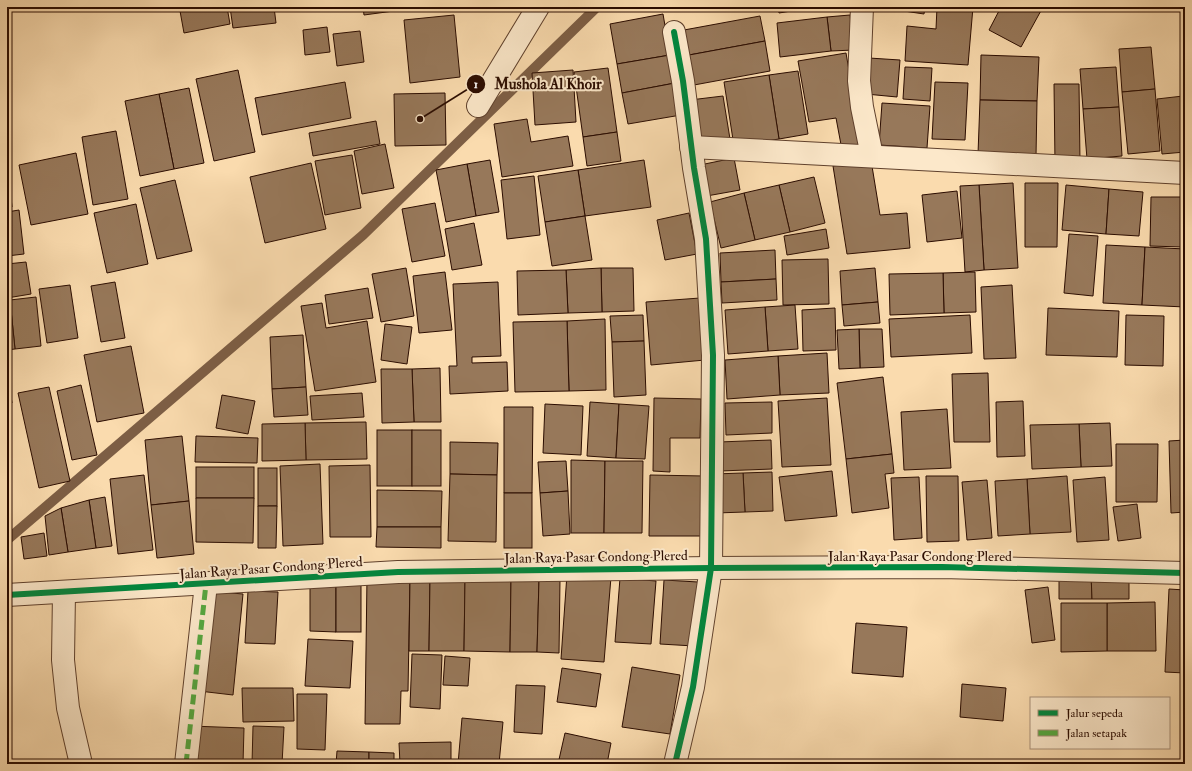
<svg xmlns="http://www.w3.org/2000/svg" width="1192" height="771" font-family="'IM FELL Double Pica',serif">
	<rect width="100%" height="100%" fill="#fadbae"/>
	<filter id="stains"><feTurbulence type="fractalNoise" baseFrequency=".005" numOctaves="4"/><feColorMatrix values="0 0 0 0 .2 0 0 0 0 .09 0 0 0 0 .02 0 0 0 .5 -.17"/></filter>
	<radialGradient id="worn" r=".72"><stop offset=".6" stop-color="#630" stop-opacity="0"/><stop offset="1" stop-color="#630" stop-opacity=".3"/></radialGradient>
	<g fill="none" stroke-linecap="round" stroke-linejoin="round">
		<path stroke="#7d5e45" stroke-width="10" d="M7 540 363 235 597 7"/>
	</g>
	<g fill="#97785a" stroke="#2b0c00">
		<path d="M180 7H200L180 11Z"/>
		<path d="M200 7H227L230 24 184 33 180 11Z"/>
		<path d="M230 7H274L276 23 233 28Z"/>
		<path d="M363 7H401V10L364 15Z"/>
		<path d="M778 7H815L779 13Z"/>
		<path d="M877 7H925L924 14Z"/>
		<path d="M937 7H973L968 65 905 61 907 26 936 29Z"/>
		<path d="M1001 7H1043L1021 47 989 30Z"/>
		<path d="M663 14 670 55 617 64 610 24Z"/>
		<path d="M454 15 460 77 410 83 404 20Z"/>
		<path d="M850 15 854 50 831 51 827 17Z"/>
		<path d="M760 16 765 41 689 55 684 30Z"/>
		<path d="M827 17 831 51 780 57 777 23Z"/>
		<path d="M327 27 330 52 305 55 303 30Z"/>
		<path d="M360 31 364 62 337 66 333 34Z"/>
		<path d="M765 41 770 71 694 85 689 55Z"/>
		<path d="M1151 47 1155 89 1122 92 1119 49Z"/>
		<path d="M846 53 862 147 842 150 836 118 809 122 798 61Z"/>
		<path d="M670 55 675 83 622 93 617 64Z"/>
		<path d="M981 55 1039 57 1037 101 980 100Z"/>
		<path d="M869 58 900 60 897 97 866 94Z"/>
		<path d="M905 67 932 68 930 101 903 99Z"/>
		<path d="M1116 67 1119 107 1083 109 1080 69Z"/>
		<path d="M608 68 617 132 583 137 574 72Z"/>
		<path d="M238 70 255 152 214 161 196 79Z"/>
		<path d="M573 70 576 122 535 125 532 73Z"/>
		<path d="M798 71 808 134 779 139 769 75Z"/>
		<path d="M769 75 779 139 734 146 724 82Z"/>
		<path d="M345 82 351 118 262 135 255 98Z"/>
		<path d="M935 82 968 83 965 140 932 139Z"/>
		<path d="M675 83 681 115 628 124 622 93Z"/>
		<path d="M1054 84H1079L1080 162 1055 163Z"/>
		<path d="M189 88 204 163 174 169 159 94Z"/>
		<path d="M1155 89 1160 151 1128 154 1122 92Z"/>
		<path d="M445 93 446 145 395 146 394 94Z"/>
		<path d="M159 94 174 169 140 176 125 101Z"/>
		<path d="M723 96 730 139 696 144 690 100Z"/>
		<path d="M1183 96 1185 152 1162 154 1157 99Z"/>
		<path d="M980 100 1037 101 1036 156 978 154Z"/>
		<path d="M882 103 930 106 927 148 879 145Z"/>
		<path d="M1119 107 1122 156 1087 159 1083 109Z"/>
		<path d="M527 119 531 142 568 136 573 166 502 177 494 124Z"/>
		<path d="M376 121 380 144 313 156 309 133Z"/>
		<path d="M116 131 128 199 93 205 82 137Z"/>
		<path d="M617 132 621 161 587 166 583 137Z"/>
		<path d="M385 144 394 188 362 194 354 151Z"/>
		<path d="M76 153 88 214 31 225 19 165Z"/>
		<path d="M352 155 361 208 325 215 315 161Z"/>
		<path d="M734 158 740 190 701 197 695 166Z"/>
		<path d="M490 160 499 212 476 216 467 164Z"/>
		<path d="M644 160 651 207 585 216 578 170Z"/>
		<path d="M871 160 880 215 907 213 910 248 847 254 833 166Z"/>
		<path d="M311 163 326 229 265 243 250 177Z"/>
		<path d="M467 164 476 216 446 222 436 170Z"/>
		<path d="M8 168 12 207H7V169Z"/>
		<path d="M578 170 585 216 545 222 538 176Z"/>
		<path d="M534 176 540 235 507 239 501 180Z"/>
		<path d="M814 177 825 223 790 232 779 185Z"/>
		<path d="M175 180 192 251 157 259 140 188Z"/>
		<path d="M1013 183 1018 268 984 270 979 185Z"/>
		<path d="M1025 183H1058L1057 247H1025Z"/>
		<path d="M779 185 790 232 755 240 744 193Z"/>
		<path d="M979 185 984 270 965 272 960 186Z"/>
		<path d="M1066 185 1109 189 1106 234 1062 230Z"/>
		<path d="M1109 189 1143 192 1139 236 1106 234Z"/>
		<path d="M957 191 962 238 927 242 922 195Z"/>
		<path d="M744 193 755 240 721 248 710 202Z"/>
		<path d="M1151 197H1184L1182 247 1150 246Z"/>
		<path d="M435 203 445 256 412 262 402 209Z"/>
		<path d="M136 204 148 264 107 273 94 213Z"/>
		<path d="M19 210 24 254 7 256V212Z"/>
		<path d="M689 213 697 254 665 260 657 220Z"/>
		<path d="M585 216 592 260 552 266 545 222Z"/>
		<path d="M474 223 482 265 452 270 445 229Z"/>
		<path d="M826 229 829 248 787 255 784 236Z"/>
		<path d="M1069 234 1098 236 1093 296 1064 293Z"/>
		<path d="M1106 245 1145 247 1142 305 1103 303Z"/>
		<path d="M1145 247 1185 249V307L1142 305Z"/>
		<path d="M775 250 776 279 721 282 720 253Z"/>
		<path d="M828 259 829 304 783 305 782 260Z"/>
		<path d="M26 262 31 294 7 298V264Z"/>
		<path d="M406 268 414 316 381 322 372 274Z"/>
		<path d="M601 268H633L634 311 602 312Z"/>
		<path d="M601 268 602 312 568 313 566 270Z"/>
		<path d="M875 268 878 302 842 305 840 271Z"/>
		<path d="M566 270 568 313 518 315 517 271Z"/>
		<path d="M445 272 452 330 419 333 413 276Z"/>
		<path d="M975 272 976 312 944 313 943 273Z"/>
		<path d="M943 273 944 313 890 315 889 274Z"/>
		<path d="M776 279 777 300 722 303 721 282Z"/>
		<path d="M115 282 125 338 101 342 91 286Z"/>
		<path d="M498 282 501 356 472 357V363L507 362 508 391 450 394 449 366H457L453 284Z"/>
		<path d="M70 285 78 338 47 343 39 289Z"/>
		<path d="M1012 285 1016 358 984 359 981 287Z"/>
		<path d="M368 288 373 318 329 324 325 295Z"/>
		<path d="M36 297 41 346 15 349 10 300Z"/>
		<path d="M700 298 705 360 651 365 646 302Z"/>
		<path d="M10 300 15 349 7 350V301Z"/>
		<path d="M878 302 880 323 844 326 842 305Z"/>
		<path d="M322 303 326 328 367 321 376 382 315 391 301 306Z"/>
		<path d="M795 305 798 349 768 351 765 307Z"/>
		<path d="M765 307 768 351 728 354 725 310Z"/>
		<path d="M835 308 836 350 803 351 802 310Z"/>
		<path d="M1048 308 1119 311 1117 357 1046 355Z"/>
		<path d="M643 315 644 341 612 342 610 316Z"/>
		<path d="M970 315 972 353 891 357 889 319Z"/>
		<path d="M1126 315 1164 316 1163 366 1125 365Z"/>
		<path d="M605 319 606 390 569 391 567 321Z"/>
		<path d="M567 321 569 391 515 392 513 322Z"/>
		<path d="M385 324 412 327 407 364 381 360Z"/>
		<path d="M859 329H882L884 367 860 368Z"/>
		<path d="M859 329 860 368 839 369 837 330Z"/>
		<path d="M303 335 306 387 272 389 270 337Z"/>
		<path d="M644 341 646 395 614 397 612 342Z"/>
		<path d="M131 346 144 413 97 422 84 355Z"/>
		<path d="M827 353 829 393 780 395 778 356Z"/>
		<path d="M778 356 780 395 727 399 725 360Z"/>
		<path d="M440 368 441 422H414L412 369Z"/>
		<path d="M381 369H412L414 422 382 423Z"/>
		<path d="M7 371 12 403 7 404Z"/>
		<path d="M988 373 990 442H954L952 374Z"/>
		<path d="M883 377 892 454 846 459 837 383Z"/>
		<path d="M81 385 97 455 72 460 57 391Z"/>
		<path d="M49 387 70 481 39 488 18 393Z"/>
		<path d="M306 387 308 415 274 417 272 389Z"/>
		<path d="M362 393 364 417 312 420 310 396Z"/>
		<path d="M222 395 255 401 248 434 216 428Z"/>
		<path d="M654 398 701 399 700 438H670V472L653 471Z"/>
		<path d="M827 398 831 465 782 467 778 401Z"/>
		<path d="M1023 401 1025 456 997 457 996 402Z"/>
		<path d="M590 402 619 404 616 458 587 456Z"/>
		<path d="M772 402V433L726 435 725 403Z"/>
		<path d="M545 404 583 406 581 455 543 453Z"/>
		<path d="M619 404 649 406 645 459 616 458Z"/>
		<path d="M504 407H533L532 493H504Z"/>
		<path d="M947 409 951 468 904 470 901 412Z"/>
		<path d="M366 422 367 459 306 460 305 423Z"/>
		<path d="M305 423 306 460 262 461V424Z"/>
		<path d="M1110 423 1112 466 1081 467 1079 424Z"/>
		<path d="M1079 424 1081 467 1032 469 1030 425Z"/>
		<rect x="377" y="430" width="35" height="56"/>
		<rect x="412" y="430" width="29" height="56"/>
		<path d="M182 436 189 501 151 505 145 440Z"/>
		<path d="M196 436 258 438 257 463 195 462Z"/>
		<path d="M771 440 772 469 720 471 719 442Z"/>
		<path d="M1185 440V512L1171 513 1169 441Z"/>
		<path d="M450 442 498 443 497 475 450 474Z"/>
		<path d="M1116 444H1158L1157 502H1116Z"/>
		<path d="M892 454 894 473 885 474 889 508 852 513 846 459Z"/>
		<path d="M571 460 605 461 604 533H571Z"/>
		<path d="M566 461 568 491 540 493 538 462Z"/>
		<path d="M605 461H643L642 533H604Z"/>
		<path d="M320 464 323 544 283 546 280 466Z"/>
		<path d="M370 465 371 537H330L329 466Z"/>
		<rect x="196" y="467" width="58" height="31"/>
		<rect x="258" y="468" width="19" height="38"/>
		<path d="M832 471 837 516 785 521 779 477Z"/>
		<path d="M772 472 773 511 745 512 743 473Z"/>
		<path d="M743 473 745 512 716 513 714 474Z"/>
		<path d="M450 474 497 475 496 542 448 541Z"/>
		<path d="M144 475 153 550 118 554 110 479Z"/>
		<path d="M650 475 704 476 703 536H649Z"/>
		<path d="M926 476H958L959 541 927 542Z"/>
		<path d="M1067 476 1071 532 1030 534 1027 479Z"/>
		<path d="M919 477 922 538 894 540 891 478Z"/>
		<path d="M1105 477 1109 540 1077 542 1073 480Z"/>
		<path d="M1027 479 1030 534 998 536 995 481Z"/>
		<path d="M987 480 992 538 967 540 962 482Z"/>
		<path d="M377 490 442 491 441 527H377Z"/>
		<path d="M568 491 570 534 543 536 540 493Z"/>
		<rect x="504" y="493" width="28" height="55"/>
		<path d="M105 497 112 546 96 548 89 500Z"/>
		<path d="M196 498H254L253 543 196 542Z"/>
		<path d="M89 500 96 548 68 552 61 508Z"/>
		<path d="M189 501 194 554 157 558 151 505Z"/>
		<path d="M1137 504 1141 538 1118 541 1113 507Z"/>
		<path d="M258 506H277L276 548H258Z"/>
		<path d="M61 508 68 552 49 555 45 516Z"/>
		<path d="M377 527H441V548L376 547Z"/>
		<path d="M44 533 47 556 24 559 21 537Z"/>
		<path d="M1059 573H1091L1092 599H1059Z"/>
		<path d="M1091 573H1129V599H1092Z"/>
		<path d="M567 574 611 577 604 662 561 659Z"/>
		<path d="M367 577 410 578 408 691H401L400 724H365Z"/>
		<path d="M410 578H430L429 651H409Z"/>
		<path d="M430 578 465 579 464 651H429Z"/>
		<path d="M620 578 656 581 651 644 615 642Z"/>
		<path d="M465 579H511L510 652 464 651Z"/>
		<path d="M511 579H539L537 652H510Z"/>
		<path d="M539 579 560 580 559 653 537 652Z"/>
		<path d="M664 580 698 582 694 646 660 644Z"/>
		<path d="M310 582H336V632L310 631Z"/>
		<rect x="336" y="582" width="25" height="50"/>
		<path d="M1048 587 1055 640 1032 643 1025 590Z"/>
		<path d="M1169 589 1185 590V673L1165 672Z"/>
		<path d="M209 591 243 594 233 695 199 691Z"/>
		<path d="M248 591 278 592 275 644 245 643Z"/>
		<path d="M1155 602 1156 651H1107V603Z"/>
		<path d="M1061 603H1107V651L1061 652Z"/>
		<path d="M856 623 907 627 903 677 852 673Z"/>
		<path d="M308 639 353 641 350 688 305 686Z"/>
		<path d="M412 654 442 655 440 709 410 707Z"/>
		<path d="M445 656 470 658 468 686 443 685Z"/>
		<path d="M632 667 680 675 670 734 622 727Z"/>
		<path d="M562 668 601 674 596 707 557 702Z"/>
		<path d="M962 684 1006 688 1003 721 960 717Z"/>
		<path d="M516 685 545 686 542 734 514 732Z"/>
		<path d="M242 688H293L294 721 243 722Z"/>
		<path d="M297 694H327L325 750 297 749Z"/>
		<path d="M462 718 503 722 499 764H458Z"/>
		<path d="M191 726 244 728 243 764H189Z"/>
		<path d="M253 726 284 727 282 764H252Z"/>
		<path d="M565 733 611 743 607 764H558Z"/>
		<path d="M451 742V764H400L399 743Z"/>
		<path d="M337 751 369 752V764H336Z"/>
		<path d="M369 752 394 753V764H369Z"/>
	</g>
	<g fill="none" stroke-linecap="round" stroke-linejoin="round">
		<defs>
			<g id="minor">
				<path d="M862 7 859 81 862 107 872 156"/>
				<path d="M674 32 683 81 694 168 706 239 713 355 711 568 693 687 675 764"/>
				<path d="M478 106 538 7"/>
				<path d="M691 147 1185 173"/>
				<path d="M64 592 63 660 68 708 81 764"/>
				<path d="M186 764 206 584"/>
			</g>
			<path id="tertiary" d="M7 595 398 572 711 568 942 567 1185 573"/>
		</defs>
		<use href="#minor" stroke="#5f402c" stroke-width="24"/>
		<use href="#tertiary" stroke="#5f402c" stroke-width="24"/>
		<use href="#minor" stroke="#fce8ca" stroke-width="22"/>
		<use href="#tertiary" stroke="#fce8ca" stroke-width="22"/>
		<path stroke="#54a840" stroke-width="5" stroke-dasharray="10 5" stroke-linecap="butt" d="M186 764 206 584"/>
		<defs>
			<g id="cycleway">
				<path d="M674 32 683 81 694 168 706 239 713 355 711 568 693 687 675 764"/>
				<path d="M7 595 398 572 711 568 942 567 1185 573"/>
			</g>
		</defs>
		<use href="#cycleway" stroke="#fce8ca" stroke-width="8"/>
		<use href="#cycleway" stroke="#00873e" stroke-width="6"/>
	</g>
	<g text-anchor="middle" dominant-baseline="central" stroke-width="4" stroke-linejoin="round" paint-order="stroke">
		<g font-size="14" fill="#2b0c00" stroke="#fce8ca">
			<text x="920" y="556">Jalan Raya Pasar Condong Plered</text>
			<text transform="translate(596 557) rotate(-1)">Jalan Raya Pasar Condong Plered</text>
			<text transform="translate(271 568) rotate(-4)">Jalan Raya Pasar Condong Plered</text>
		</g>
	</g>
	<path fill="none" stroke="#2b0c00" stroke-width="1.5" d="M420 119L476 84"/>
	<g fill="#2b0c00" stroke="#fce8ca" stroke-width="1.5">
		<circle cx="420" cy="119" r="4"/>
		<circle cx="476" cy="84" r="10"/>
	</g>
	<g font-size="12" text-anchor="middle" font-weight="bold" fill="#fff">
		<text x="476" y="88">1</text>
	</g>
	<g font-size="15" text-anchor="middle" font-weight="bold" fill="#2b0c00" stroke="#fce8ca" stroke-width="4" stroke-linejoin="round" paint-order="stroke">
		<text x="548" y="89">Mushola Al Khoir</text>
	</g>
	<rect width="1192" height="771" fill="none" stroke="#fadbae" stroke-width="24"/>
	<rect x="8" y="8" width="1176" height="755" fill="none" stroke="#2b0c00" stroke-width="2"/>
	<rect x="12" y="12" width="1168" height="747" fill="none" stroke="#2b0c00"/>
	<rect x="1030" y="697" width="140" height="52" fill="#fce8ca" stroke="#a89079"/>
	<rect x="1038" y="710" width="20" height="6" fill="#00873e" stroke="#a89079"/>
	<text x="1066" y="717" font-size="12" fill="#2b0c00">Jalur sepeda</text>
	<rect x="1038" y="730" width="20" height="6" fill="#54a840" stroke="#a89079"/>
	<text x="1066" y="737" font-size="12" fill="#2b0c00">Jalan setapak</text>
	<rect width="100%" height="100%" filter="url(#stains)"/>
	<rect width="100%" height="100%" fill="url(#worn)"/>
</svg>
